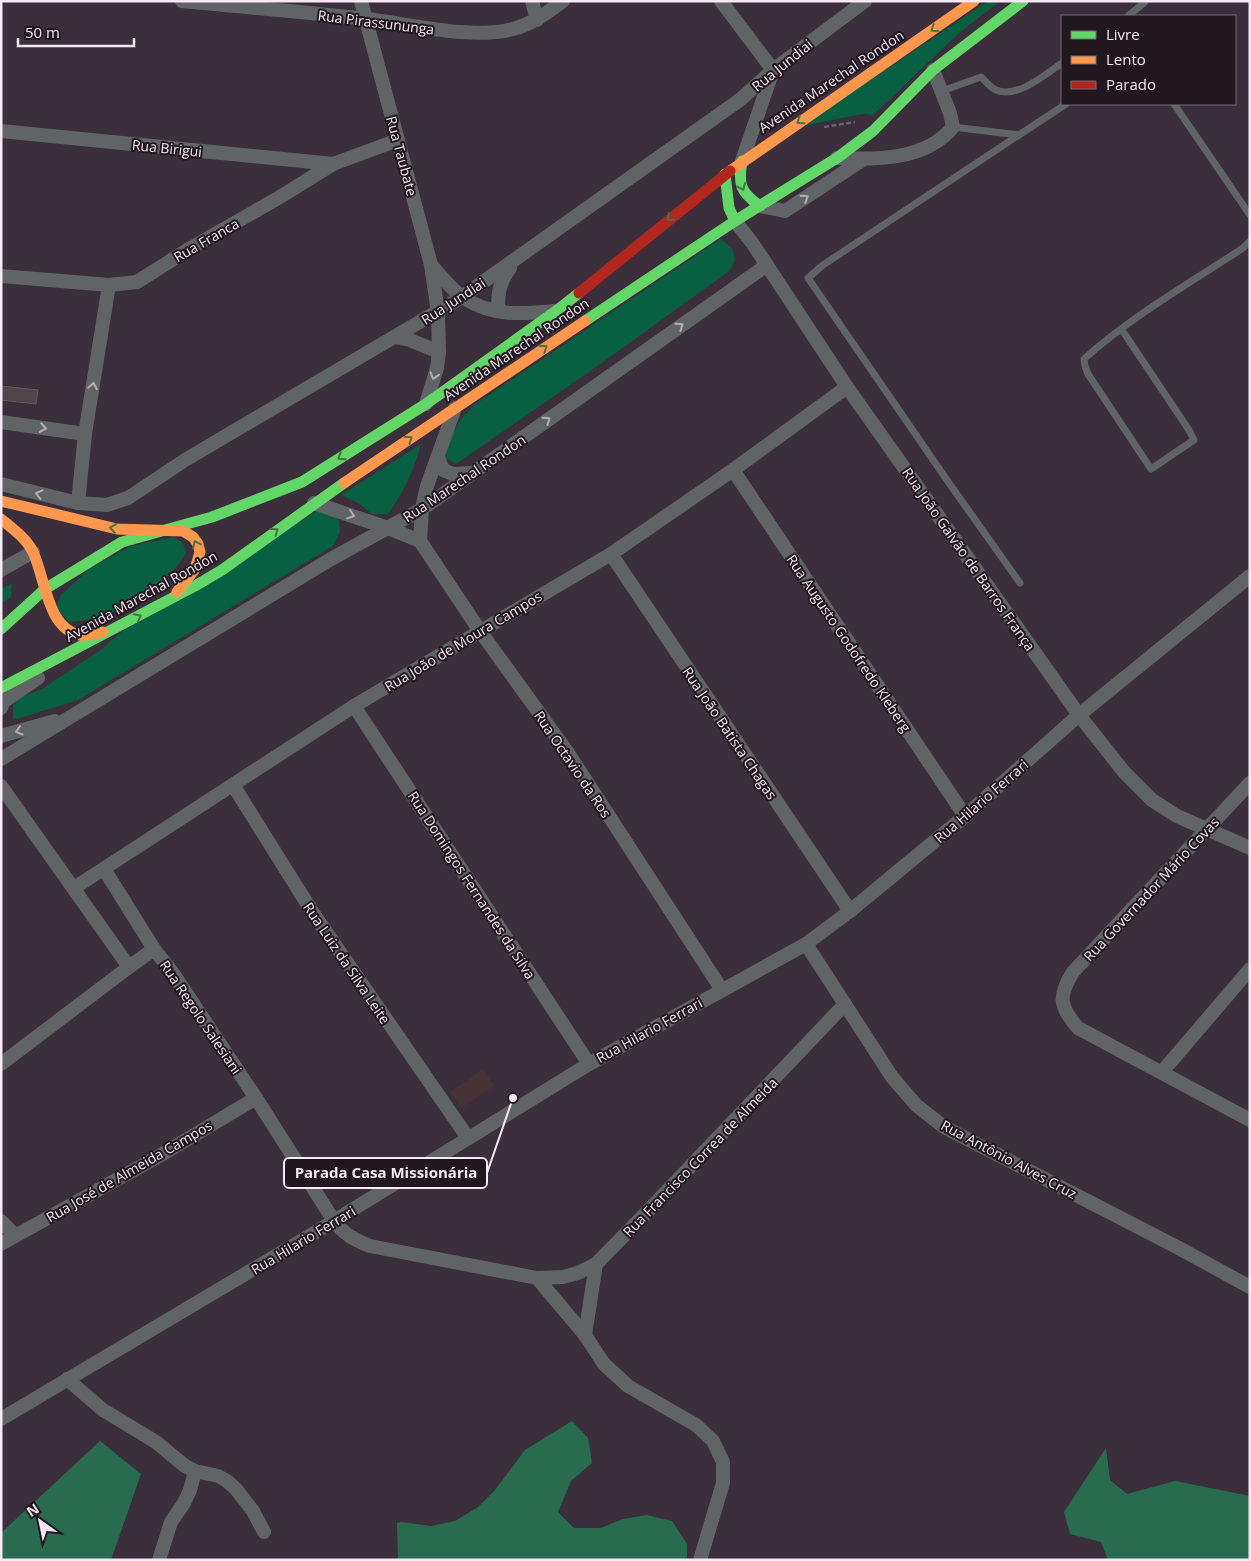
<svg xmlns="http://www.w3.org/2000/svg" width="1251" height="1561" font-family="'Open Sans',sans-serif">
	<rect width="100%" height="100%" fill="#3a2f3a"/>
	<path fill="#473335" d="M483 1069 494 1086 461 1108 450 1092Z"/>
	<g fill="#086042">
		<path d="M988 1H1000L958 34 873 115 862 114 802 126Z"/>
		<path d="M721 239 733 249 735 261 728 272 599 365 456 464 446 458C448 436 459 420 474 405Z"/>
		<path d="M421 444C414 470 404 492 388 514H372L358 503 341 495Z"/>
		<path d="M320 509 338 516 340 531 333 546 78 700 13 720V706L19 698 42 689 102 649 120 633Z"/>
		<path d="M174 537 183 543 186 553C167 584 134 606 100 617 91 620 79 621 69 622L56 608 60 596 89 569 131 546Z"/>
		<path d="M12 583 11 597 1 604V589Z"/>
	</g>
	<g fill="#296b4f">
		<path d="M572 1421 588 1438 592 1463 571 1481 558 1512 574 1528H601L623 1519 647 1515 672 1521 687 1544V1560H398L397 1523 401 1522 431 1526 455 1521 478 1507 495 1490 525 1450Z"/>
		<path d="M100 1441 141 1474 111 1560H1V1533Z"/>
		<path d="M1106 1448 1110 1480 1127 1494 1175 1481 1250 1496V1560H1108L1101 1542 1070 1534 1064 1512Z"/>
	</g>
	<path fill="#504649" stroke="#63595c" d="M1 386 38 390 36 404 1 400Z"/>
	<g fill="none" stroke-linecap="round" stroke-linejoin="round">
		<path stroke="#66656a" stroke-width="2.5" stroke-dasharray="5 2.5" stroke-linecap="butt" d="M824 127 855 122"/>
		<g stroke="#616466" stroke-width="7">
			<path d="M1128 16 1145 2"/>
			<path d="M942 91 981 77C986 81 990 88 996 90 1017 99 1046 74 1062 63"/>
			<path d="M1174 104 1250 215"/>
			<path d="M953 127 1019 135 1066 104"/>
			<path d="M1019 135 823 265 808 278 949 483 1020 583"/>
			<path d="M1122 330 1189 430 1194 440 1151 469 1088 374 1085 366 1084 359C1132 316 1190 283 1243 248L1250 241"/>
		</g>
		<g stroke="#616466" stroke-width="14">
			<path d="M182 1C244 7 306 12 367 19 409 24 473 40 513 29 532 24 547 13 563 1"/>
			<path d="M361 1 431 265 438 312 439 352 437 368 426 404"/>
			<path d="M532 1 537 20"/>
			<path d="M721 1 773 70 742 161"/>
			<path d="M1 131 333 164"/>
			<path d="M837 158C877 160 926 160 953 127L950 113 933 70"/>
			<path d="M760 206 785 211 864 159"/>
			<path d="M735 221 753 244 847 387 1079 715 1124 772 1152 800 1177 816 1250 848"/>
			<path d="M431 265C441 276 452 290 464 298 493 317 523 314 555 311"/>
			<path d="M1 276 109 285 137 282 189 249 280 197 333 164 398 140"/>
			<path d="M498 311C498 291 499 284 510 268"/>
			<path d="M395 337 410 340 439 352"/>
			<path d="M1 422 85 434"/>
			<path d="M438 457 443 470 453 474 472 473"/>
			<path d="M733 470 965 816"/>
			<path d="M1 484 78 503 107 505 128 498 185 460 462 297 741 99 773 70 865 1"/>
			<path d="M78 503 85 434 109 285"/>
			<path d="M314 503 388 528 420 541 480 631 568 753 722 990"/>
			<path d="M420 541 422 509 427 486 455 408"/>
			<path d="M611 554 850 911"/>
			<path d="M1 570 33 552"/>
			<path d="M354 706 589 1064"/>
			<path d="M1 708 3 702 38 678"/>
			<path d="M1 736 55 721"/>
			<path d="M1 759 331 559 422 509 767 265"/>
			<path d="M1250 783 1073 972C1058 996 1059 1006 1078 1028L1250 1120"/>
			<path d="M233 785 313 913 468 1138"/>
			<path d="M1 786 129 967 154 949 172 972 256 1098 334 1221C344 1234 354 1240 370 1246L537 1278 585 1335 604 1364 628 1386 696 1425 713 1441 723 1462V1483L700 1560"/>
			<path d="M104 869 154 949"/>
			<path d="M74 888 354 706 611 554 733 470 847 387"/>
			<path d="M806 944 892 1077 916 1105 944 1127 1175 1246 1250 1287"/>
			<path d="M1 1064 129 967"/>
			<path d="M1162 1072 1250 969"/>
			<path d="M1 1221 15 1235"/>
			<path d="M1 1244 161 1155 256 1098"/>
			<path d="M537 1278 563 1277 578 1273 596 1264 650 1209 845 1004"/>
			<path d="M585 1335 596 1264"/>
			<path d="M67 1379 103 1410 156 1442 185 1466 195 1471 218 1476 227 1481 236 1489 253 1511 264 1532"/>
			<path d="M1 1419 321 1229 589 1064 806 944 850 911 965 816 1079 715 1250 576"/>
			<path d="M159 1560 171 1522 184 1503 190 1490 195 1471"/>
		</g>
		<g stroke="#63d668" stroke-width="11">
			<path d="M742 161C738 184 740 192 760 206"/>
			<path d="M725 174 729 208 735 221"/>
			<path d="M585 321 735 221 837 158 873 131 933 70 1023 1"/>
			<path d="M1 629 45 589 122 542 212 517 302 482 426 404 556 311 579 293"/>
			<path d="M1 688 195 586 222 570 344 483"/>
		</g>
		<g stroke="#ff974d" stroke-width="11">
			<path d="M730 171 974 1"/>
			<path d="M344 483 585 321"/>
			<path d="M1 501 117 529 183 531 193 537 198 544 200 552 195 569 177 592"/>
			<path d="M1 519C13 529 26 538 33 552 45 577 47 629 80 635 87 636 96 633 103 632"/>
		</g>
		<path stroke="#b3261e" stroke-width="11" d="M579 293 730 171"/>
	</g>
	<defs><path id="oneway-chevron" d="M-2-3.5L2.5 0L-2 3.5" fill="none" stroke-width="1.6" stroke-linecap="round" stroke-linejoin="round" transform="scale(1.25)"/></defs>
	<g stroke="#427644">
		<use href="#oneway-chevron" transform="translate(934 29) rotate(146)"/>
		<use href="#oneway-chevron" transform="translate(800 121) rotate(146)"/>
		<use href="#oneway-chevron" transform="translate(742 187) rotate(67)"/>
		<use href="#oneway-chevron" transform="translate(670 218) rotate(141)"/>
		<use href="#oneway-chevron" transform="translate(544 348) rotate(-34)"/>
		<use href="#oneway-chevron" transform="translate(409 439) rotate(-35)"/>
		<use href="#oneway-chevron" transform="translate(341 457) rotate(147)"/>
		<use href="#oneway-chevron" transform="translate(113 528) rotate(-171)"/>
		<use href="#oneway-chevron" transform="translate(275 531) rotate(-36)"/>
		<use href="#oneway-chevron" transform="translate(196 544) rotate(-116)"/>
		<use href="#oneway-chevron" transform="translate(138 617) rotate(-28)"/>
	</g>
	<g stroke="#b3adb4">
		<use href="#oneway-chevron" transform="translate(805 198) rotate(-33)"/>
		<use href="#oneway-chevron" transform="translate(680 326) rotate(-35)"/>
		<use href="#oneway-chevron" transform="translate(434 376) rotate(107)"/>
		<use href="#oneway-chevron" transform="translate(93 386) rotate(-81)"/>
		<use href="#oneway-chevron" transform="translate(547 420) rotate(-35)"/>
		<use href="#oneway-chevron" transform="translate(43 428) rotate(8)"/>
		<use href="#oneway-chevron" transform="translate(39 494) rotate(-166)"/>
		<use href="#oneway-chevron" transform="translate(351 515) rotate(19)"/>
		<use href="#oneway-chevron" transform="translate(19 731) rotate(163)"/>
	</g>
	<g text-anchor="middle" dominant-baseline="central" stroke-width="4" stroke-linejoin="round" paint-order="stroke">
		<g font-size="14" fill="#f6e8f4" stroke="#20171f">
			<text transform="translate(376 22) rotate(7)">Rua Pirassununga</text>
			<text transform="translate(782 65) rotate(-39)">Rua Jundiai</text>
			<text transform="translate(831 81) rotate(-34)">Avenida Marechal Rondon</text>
			<text transform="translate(167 148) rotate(6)">Rua Birigui</text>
			<text transform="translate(402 156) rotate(75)">Rua Taubate</text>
			<text transform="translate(206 240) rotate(-30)">Rua Franca</text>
			<text transform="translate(453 301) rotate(-33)">Rua Jundiai</text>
			<text transform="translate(516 349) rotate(-34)">Avenida Marechal Rondon</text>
			<text transform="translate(464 478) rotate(-34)">Rua Marechal Rondon</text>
			<text transform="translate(969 559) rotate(55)">Rua João Galvão de Barros França</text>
			<text transform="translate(141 596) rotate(-29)">Avenida Marechal Rondon</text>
			<text transform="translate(463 641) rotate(-31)">Rua João de Moura Campos</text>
			<text transform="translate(849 643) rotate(56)">Rua Augusto Godofredo Kleberg</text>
			<text transform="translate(730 733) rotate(56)">Rua João Batista Chagas</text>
			<text transform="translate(573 764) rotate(56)">Rua Octavio da Ros</text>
			<text transform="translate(981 801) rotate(-41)">Rua Hilario Ferrari</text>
			<text transform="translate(472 885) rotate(57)">Rua Domingos Fernandes da Silva</text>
			<text transform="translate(1151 889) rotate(-47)">Rua Governador Mário Covas</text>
			<text transform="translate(347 963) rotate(56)">Rua Luiz da Silva Leite</text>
			<text transform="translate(201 1017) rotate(56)">Rua Regolo Salesiani</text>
			<text transform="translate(649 1030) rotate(-29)">Rua Hilario Ferrari</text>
			<text transform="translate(700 1157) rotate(-46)">Rua Francisco Correa de Almeida</text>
			<text transform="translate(1009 1159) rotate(28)">Rua Antônio Alves Cruz</text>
			<text transform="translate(129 1171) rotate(-30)">Rua José de Almeida Campos</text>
			<text transform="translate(303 1240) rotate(-31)">Rua Hilario Ferrari</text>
		</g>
	</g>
	<path fill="none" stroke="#f6e8f4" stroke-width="2" d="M513 1098L487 1173"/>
	<circle fill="#f6e8f4" stroke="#20171f" stroke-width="2" cx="513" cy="1098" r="5"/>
	<rect fill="#20171f" stroke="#f6e8f4" stroke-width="2" x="284" y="1158" width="203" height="30" rx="5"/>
	<g font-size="15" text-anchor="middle" font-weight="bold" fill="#f6e8f4">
		<text x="386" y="1178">Parada Casa Missionária</text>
	</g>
	<rect width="1251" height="1561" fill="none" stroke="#f6e8f4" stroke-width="5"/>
	<rect x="1061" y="15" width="175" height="90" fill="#20171f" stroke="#766b74"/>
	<rect x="1071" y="31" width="25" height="8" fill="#63d668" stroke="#766b74"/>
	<text x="1106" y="40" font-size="15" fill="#f6e8f4">Livre</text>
	<rect x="1071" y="56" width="25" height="8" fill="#ff974d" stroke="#766b74"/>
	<text x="1106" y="65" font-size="15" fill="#f6e8f4">Lento</text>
	<rect x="1071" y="81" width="25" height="8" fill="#b3261e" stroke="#766b74"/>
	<text x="1106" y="90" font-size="15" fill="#f6e8f4">Parado</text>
	<g transform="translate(40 1521) rotate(327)" stroke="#20171f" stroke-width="4" paint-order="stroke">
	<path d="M0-4L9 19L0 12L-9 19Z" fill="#f6e8f4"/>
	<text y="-8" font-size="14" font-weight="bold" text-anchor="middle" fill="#f6e8f4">N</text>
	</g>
	<path d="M18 38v8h116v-8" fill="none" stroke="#f6e8f4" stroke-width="2.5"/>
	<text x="25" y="38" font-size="15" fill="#f6e8f4" stroke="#20171f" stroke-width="4" paint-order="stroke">50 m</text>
</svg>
